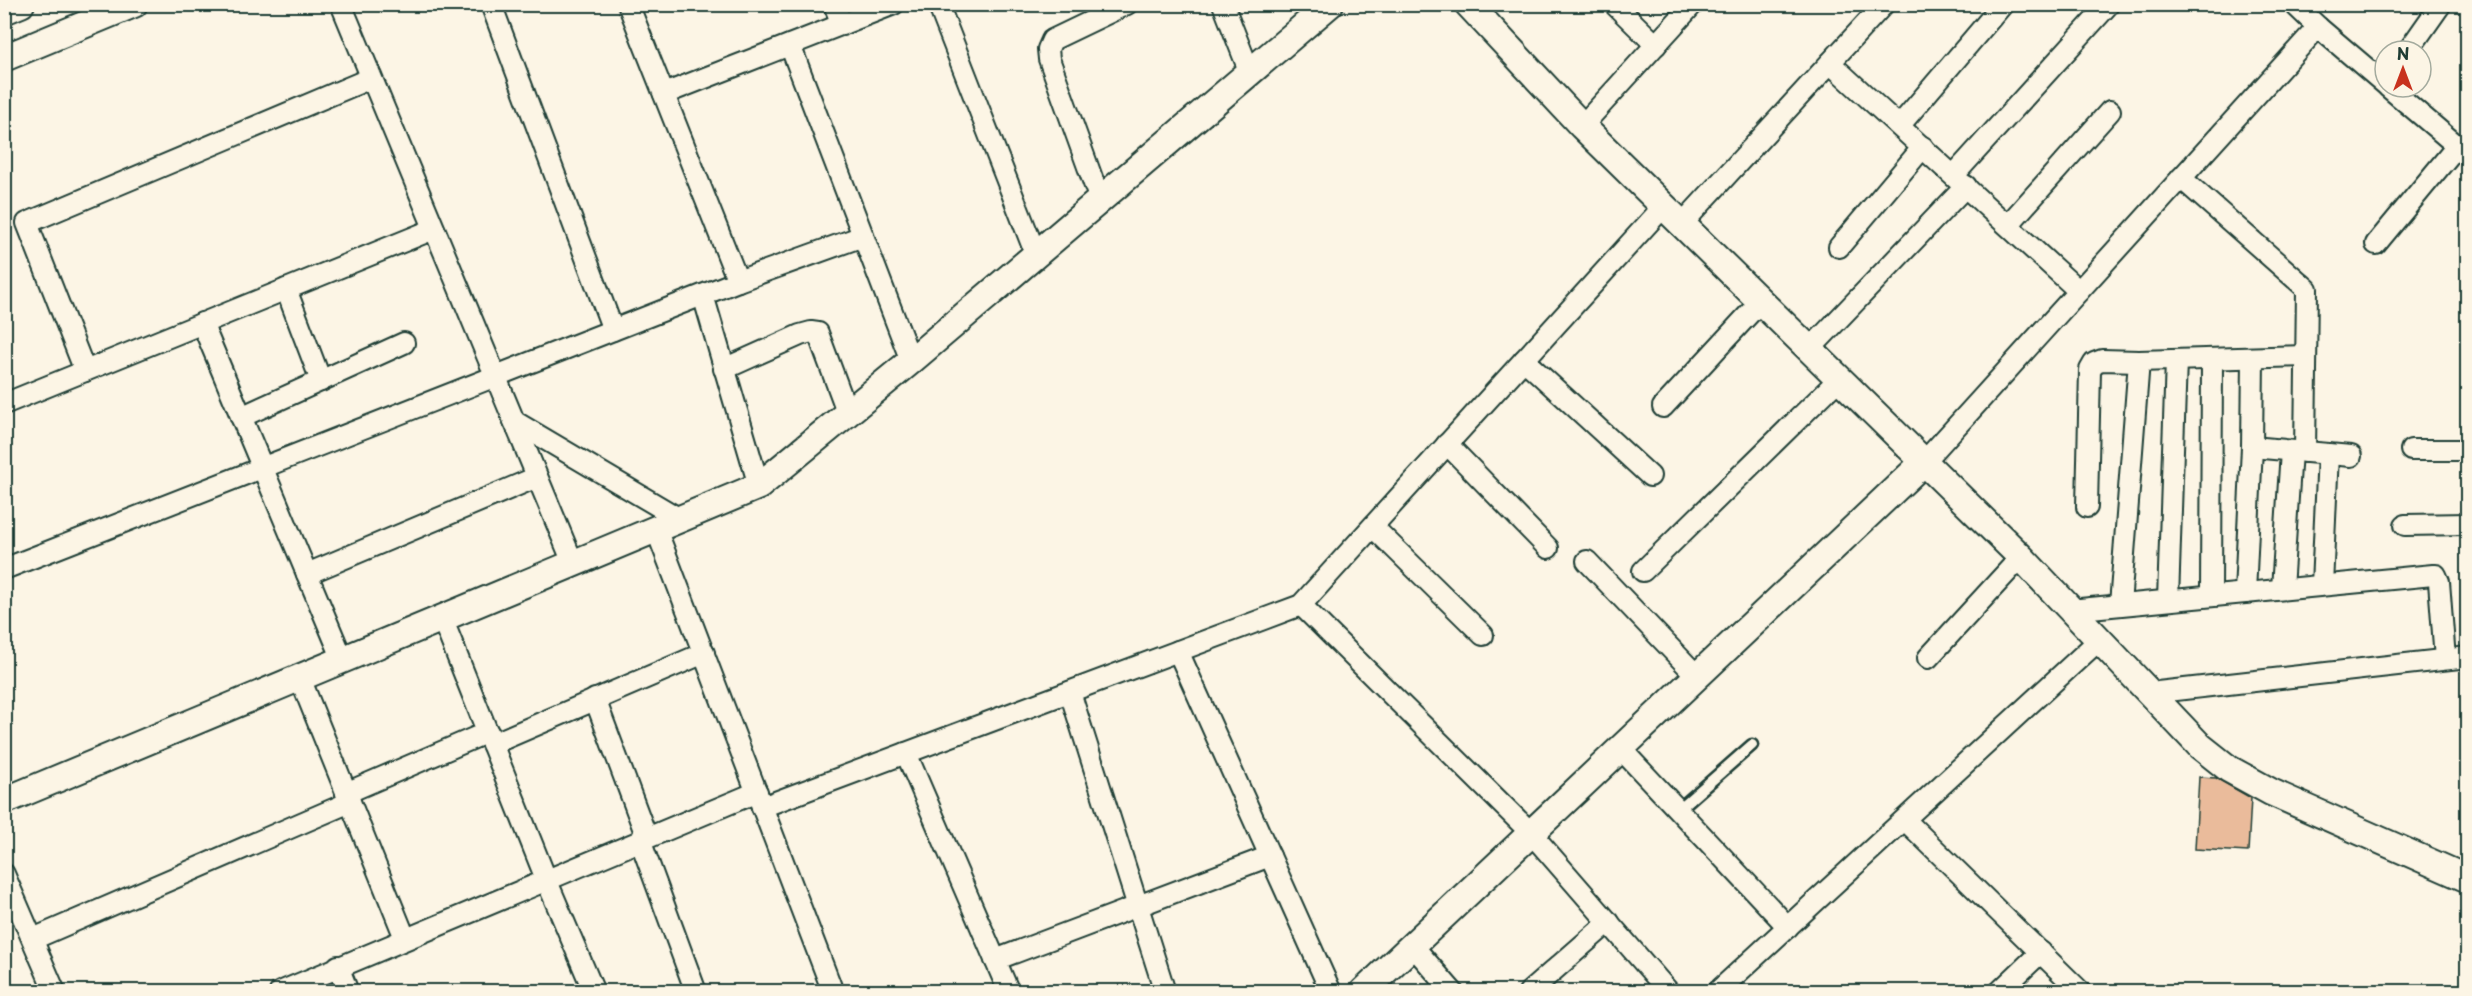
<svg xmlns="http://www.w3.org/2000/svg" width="2472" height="996" font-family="'Playpen Sans',sans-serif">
	<rect width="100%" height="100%" fill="#fcf5e5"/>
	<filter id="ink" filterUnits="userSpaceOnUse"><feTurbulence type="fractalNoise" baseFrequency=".0167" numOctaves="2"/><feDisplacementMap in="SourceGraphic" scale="12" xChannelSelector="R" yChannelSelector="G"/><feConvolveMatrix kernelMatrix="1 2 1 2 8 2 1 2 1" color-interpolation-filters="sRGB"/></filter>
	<g filter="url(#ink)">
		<path fill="#eabb9b" stroke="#1f3d34" stroke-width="1.5" d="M2199 777 2216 778 2251 798 2248 852 2195 849Z"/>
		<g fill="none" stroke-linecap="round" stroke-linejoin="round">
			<defs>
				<path id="service" d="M1678 810 1752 745"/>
				<g id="minor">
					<path d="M341 4 573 563"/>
					<path d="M491 4 613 330"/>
					<path d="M628 4 738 281"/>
					<path d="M834 4 842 25"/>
					<path d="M938 4 1036 255"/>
					<path d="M1223 4 1250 73"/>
					<path d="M1614 4 1656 45"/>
					<path d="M2294 4 2318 27"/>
					<path d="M790 45 911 361"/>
					<path d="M2408 51 2441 4"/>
					<path d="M1830 63 2079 291"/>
					<path d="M2388 87 2468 155"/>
					<path d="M664 94 894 4"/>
					<path d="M1900 125 2003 4"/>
					<path d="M1582 126 1693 4"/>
					<path d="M1954 175 2109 4"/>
					<path d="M2181 178 2307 289 2305 452"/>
					<path d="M1100 200 1049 59 1048 49 1052 40 1127 4"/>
					<path d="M1682 224 1884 4"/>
					<path d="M2008 225 2110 111"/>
					<path d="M2376 244 2457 146"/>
					<path d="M1839 247 1923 147"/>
					<path d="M286 289 321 381"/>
					<path d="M703 295 759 486"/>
					<path d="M202 323 343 660"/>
					<path d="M1810 349 1966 186"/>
					<path d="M1524 360 1650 476"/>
					<path d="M724 369 800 335 811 332 818 333 848 414"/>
					<path d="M85 371 27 223 371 78"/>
					<path d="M4 404 434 229"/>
					<path d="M1663 407 1761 301"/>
					<path d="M241 417 404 343"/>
					<path d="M514 421 680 519"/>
					<path d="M1447 444 1548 548"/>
					<path d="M2252 447 2351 456"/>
					<path d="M2411 450H2468"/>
					<path d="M1924 462 2318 27 2385 84"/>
					<path d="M2087 507 2090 370 2094 363 2102 360 2139 361 2306 356"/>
					<path d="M2405 525 2468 524"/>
					<path d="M1373 527 1483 635"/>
					<path d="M656 529 833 992"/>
					<path d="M1587 561 1697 676"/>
					<path d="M4 569 738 281 863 236"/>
					<path d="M1643 571 1840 378"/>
					<path d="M307 574 537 477"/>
					<path d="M2322 585 2328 454"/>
					<path d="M2282 589 2291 451"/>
					<path d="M2245 593 2252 447 2253 358"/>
					<path d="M2211 596 2212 359"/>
					<path d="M2168 600 2176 360"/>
					<path d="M1301 605 1531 833 1669 992"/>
					<path d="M2120 605 2139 361"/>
					<path d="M2070 610 2433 575H2436L2439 582 2445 659"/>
					<path d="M442 618 546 879 594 992"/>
					<path d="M1178 651 1331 992"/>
					<path d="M1928 658 2021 557"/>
					<path d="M300 678 405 938"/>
					<path d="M1070 692 1165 992"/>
					<path d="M2149 693 2468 657"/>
					<path d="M595 699 647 838"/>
					<path d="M492 744 704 653"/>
					<path d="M1620 748 1788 927"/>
					<path d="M906 753 1009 992"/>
					<path d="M346 793 488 732"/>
					<path d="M762 807 1301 605 1664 206"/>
					<path d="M1905 820 2081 992"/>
					<path d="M640 840 696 992"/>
					<path d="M4 874 55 992"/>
					<path d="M33 939 350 802"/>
					<path d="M1412 945 1453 992"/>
					<path d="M995 960 1270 856"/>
					<path d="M338 966 348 992"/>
					<path d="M280 992 757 792"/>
					<path d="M1529 992 1609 922"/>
					<path d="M1717 992 2098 641"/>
					<path d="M1999 992 2041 952"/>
				</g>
				<g id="tertiary">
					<path d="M1468 4 1582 126 2021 557 2200 746 2229 769 2271 792 2468 879"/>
					<path d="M4 11 21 4"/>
					<path d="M4 58 134 4"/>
					<path d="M4 801 759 486 911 361 1330 4"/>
					<path d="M1363 992 1924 462"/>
				</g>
			</defs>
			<use href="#service" stroke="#1f3d34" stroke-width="15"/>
			<use href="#minor" stroke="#1f3d34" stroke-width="24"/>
			<use href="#tertiary" stroke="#1f3d34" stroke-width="30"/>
			<use href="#service" stroke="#fcf5e5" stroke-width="10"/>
			<use href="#minor" stroke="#fcf5e5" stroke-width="20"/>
			<use href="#tertiary" stroke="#fcf5e5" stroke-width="26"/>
		</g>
	</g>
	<rect width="2472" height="996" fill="none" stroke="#fcf5e5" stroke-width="24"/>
	<rect x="12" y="12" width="2448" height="972" fill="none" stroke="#1f3d34" stroke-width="2" filter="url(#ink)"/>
	<g transform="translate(2403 69)"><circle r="28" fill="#fcf5e5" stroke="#a4ab9e" stroke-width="1.5"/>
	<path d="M0-4.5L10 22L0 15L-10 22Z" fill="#c8321e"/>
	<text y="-9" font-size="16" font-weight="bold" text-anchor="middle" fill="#1f3d34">N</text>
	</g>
</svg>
